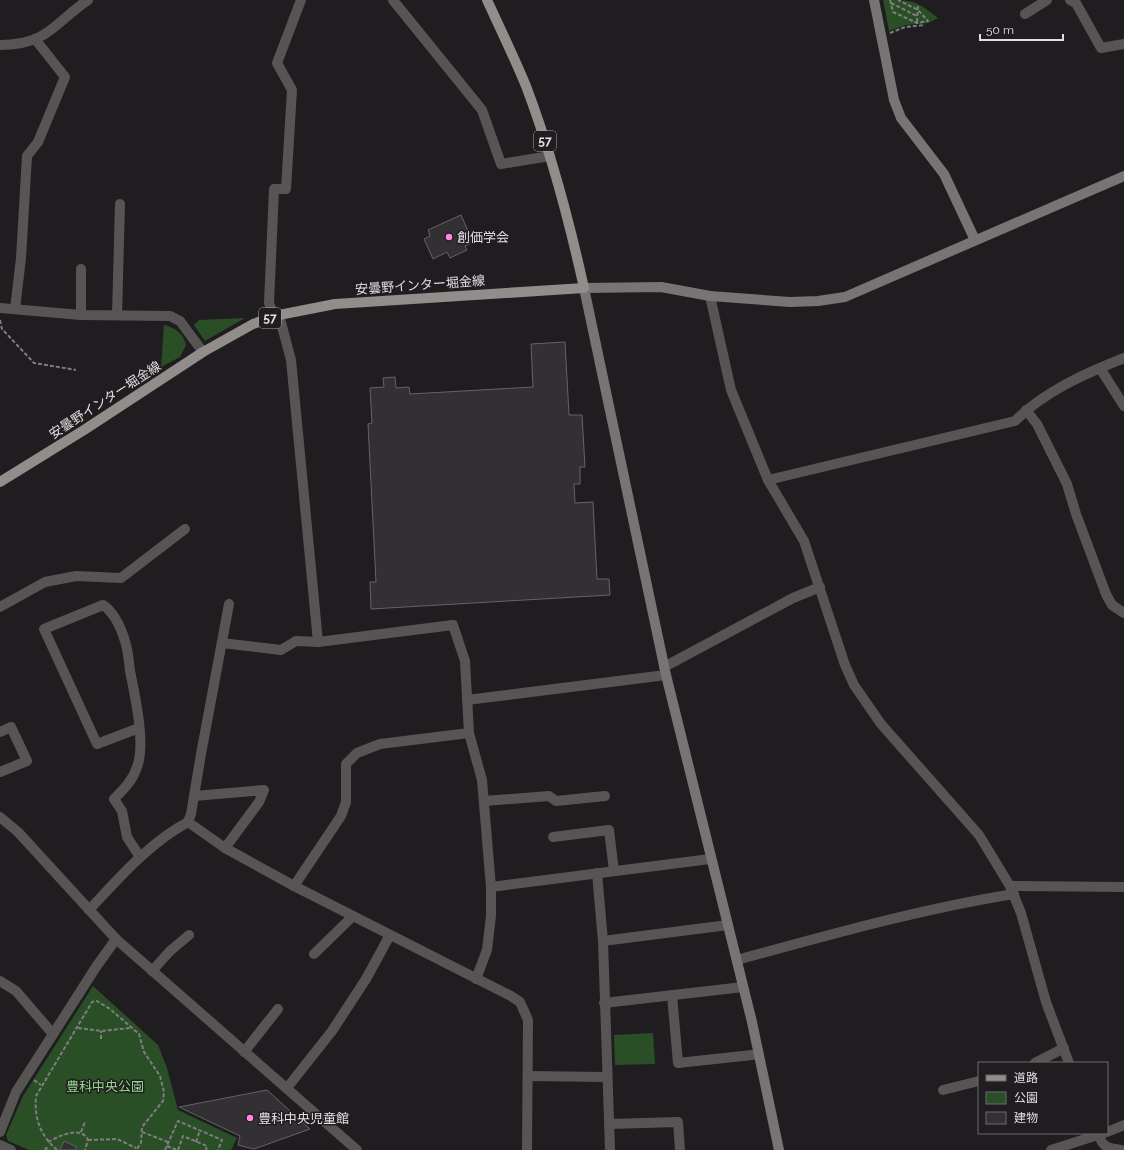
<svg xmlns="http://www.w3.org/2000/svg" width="1124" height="1150" font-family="Raleway,'Noto Sans JP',sans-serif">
	<rect width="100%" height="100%" fill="#1f1d20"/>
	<g fill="#2a4f27">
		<path d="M883 0C913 0 915 0 938 18L928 23 906 25 889 31Z"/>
		<path d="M245 318 205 341 194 325 199 320Z"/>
		<path d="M164 325C176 328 183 333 186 345L180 357 161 367Z"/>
		<path d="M93 986 158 1045 167 1068 178 1110 237 1138 231 1150H29L8 1141 6 1135 23 1096Z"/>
		<path d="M653 1033 655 1064 615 1065 614 1035Z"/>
	</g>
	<g fill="#323033" stroke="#666366">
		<path d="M461 215 473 242 465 246 467 250 450 258 447 252 433 259 424 239 430 236 428 230Z"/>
		<path d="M565 342 569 415H582L585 467H580V484H574L575 503 593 502 597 579H609L610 595 371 609 370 582H376L368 424 372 423 370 388 384 387 383 378 395 377 396 388 409 387 410 394 533 387 531 344Z"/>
		<path d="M267 1090 310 1129 254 1149 238 1145 240 1136 179 1107Z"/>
		<path d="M64 1141 77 1147 75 1150H60Z"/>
	</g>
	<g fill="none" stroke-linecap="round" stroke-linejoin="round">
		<g stroke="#7f7d7f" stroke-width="2" stroke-dasharray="4 2" stroke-linecap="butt">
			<path d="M890 0 893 12 917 23 928 21 918 10 898 0"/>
			<path d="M891 3 917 16"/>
			<path d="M917 22 918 4"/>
			<path d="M890 33 905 27 925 25"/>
			<path d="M0 320 2 329 34 363 76 370"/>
			<path d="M78 1028 101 1031 130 1028"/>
			<path d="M101 1039V1031"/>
			<path d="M34 1080 41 1085"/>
			<path d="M81 1132 85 1122"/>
			<path d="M142 1132 168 1142"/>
			<path d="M88 1140 117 1139 136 1148"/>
			<path d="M48 1142C59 1136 81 1125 88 1140L85 1150"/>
			<path d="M196 1142 200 1130"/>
			<path d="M167 1146 177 1150"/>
			<path d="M45 1150 46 1148 50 1150"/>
			<path d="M57 1150C40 1135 34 1118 36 1096L92 1002 97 1001 110 1009 139 1034 144 1052 160 1076 164 1092 163 1101 142 1127 141 1143 136 1150"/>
			<path d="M165 1150 178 1121 222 1140 218 1150"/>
			<path d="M178 1150 183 1136 207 1146 206 1150"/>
		</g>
		<g stroke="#575554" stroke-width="10">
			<path d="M393 0 482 110 501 164 550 156"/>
			<path d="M1070 0 1076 3 1101 48 1124 44"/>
			<path d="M1025 14 1047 0"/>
			<path d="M0 45C48 45 54 23 88 0"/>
			<path d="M81 269V315"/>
			<path d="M710 296 731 390 768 480 804 541 845 665 854 685 881 724 979 835 1010 886 1021 913 1046 1002 1069 1063"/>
			<path d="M0 308 81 315 170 316 180 321 203 352"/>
			<path d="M15 309 21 258 27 156 38 142 65 77 35 39"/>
			<path d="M117 315 120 204"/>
			<path d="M279 315 291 360 318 642 453 625 465 661 469 733 482 780 491 887V916L487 950 476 979"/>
			<path d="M274 317 269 303 274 189H286L292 90 277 63 301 0"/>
			<path d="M1100 368 1124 406"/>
			<path d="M1026 410 1037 424 1067 484 1076 514 1106 594 1112 605 1124 613"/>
			<path d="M768 480 1015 421C1045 391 1086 373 1124 358"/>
			<path d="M0 607 45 582 76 576 121 578 185 529"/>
			<path d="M222 643 281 650 296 641 318 642"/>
			<path d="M664 667 793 598 820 587"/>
			<path d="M467 700 666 675"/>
			<path d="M139 728 97 744 44 629 103 605C115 613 121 628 125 641 128 650 129 661 130 671 135 696 146 744 137 767 133 780 124 789 114 799L122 811 127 837 140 857"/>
			<path d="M0 732 11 727 27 761 0 772"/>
			<path d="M194 796 264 790 259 802 225 848"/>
			<path d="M484 801 549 796 556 801 605 796"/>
			<path d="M0 817 18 832 116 939 357 1150"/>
			<path d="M188 822 191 814 201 754 229 604"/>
			<path d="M553 837 609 830 614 871"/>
			<path d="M597 873 603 941 610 1150"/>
			<path d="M294 886 341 816 346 802V764L357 753 380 744 469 733"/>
			<path d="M1010 886 1124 887"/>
			<path d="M491 887 710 859"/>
			<path d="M89 910C119 878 149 843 188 822L225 848 294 886 511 996 520 1002 528 1020 527 1150"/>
			<path d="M603 941 728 925"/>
			<path d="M314 954 353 916"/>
			<path d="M737 960C829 935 920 909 1014 894"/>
			<path d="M152 971 170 951 189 935"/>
			<path d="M0 981 16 991 53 1034"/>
			<path d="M672 995 678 1063 752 1055"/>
			<path d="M604 1003 743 987"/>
			<path d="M244 1052 278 1009"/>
			<path d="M1035 1063 1064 1048"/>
			<path d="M528 1076 606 1077"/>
			<path d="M287 1088 332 1031 366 979 390 935"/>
			<path d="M943 1090 979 1081"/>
			<path d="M609 1124 678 1122 680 1150"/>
			<path d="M0 1132 16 1092 96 967 116 939"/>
			<path d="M1107 1132 1124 1125"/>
			<path d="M1098 1133C1103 1148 1106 1147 1121 1150"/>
			<path d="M0 1145 11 1150"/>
			<path d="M1051 1150 1104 1133"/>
		</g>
		<g stroke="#777573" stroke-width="10">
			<path d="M874 0 894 100 901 118 944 174 975 240"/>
			<path d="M779 1150 752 1022 666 675 584 288 661 287 710 296 790 302 818 301 845 297 1124 176"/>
		</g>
		<path stroke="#908d8a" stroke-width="10" d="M0 482 84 430 203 352 253 324 279 315 335 304 584 288C569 220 551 152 526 86 514 57 500 28 487 0"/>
	</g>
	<g fill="#ff85de" stroke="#1f1d20" stroke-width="1.5">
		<circle cx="449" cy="237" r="4"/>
		<circle cx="250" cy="1118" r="4"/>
	</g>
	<g text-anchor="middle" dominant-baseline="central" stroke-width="3" stroke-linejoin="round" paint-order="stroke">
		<g fill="#1f1d20" stroke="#a6a4a6" stroke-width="1">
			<rect x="534" y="131" width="22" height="20" rx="3"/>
			<rect x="259" y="308" width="22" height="20" rx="3"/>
		</g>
		<g font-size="12" font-weight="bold" fill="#e0dee0">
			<text x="545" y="141">57</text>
			<text x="270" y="318">57</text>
		</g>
		<g font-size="13" fill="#e0dee0" stroke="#1f1d20" text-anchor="start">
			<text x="457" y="237">創価学会</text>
			<text x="258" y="1118">豊科中央児童館</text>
		</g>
		<g font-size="13" fill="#e0dee0" stroke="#1f1d20">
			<text transform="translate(420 285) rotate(-4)">安曇野インター堀金線</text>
			<text transform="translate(105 400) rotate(-33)">安曇野インター堀金線</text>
		</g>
		<g font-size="13" fill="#93d68d" stroke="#1f1d20">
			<text x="105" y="1086">豊科中央公園</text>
		</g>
	</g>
	<rect x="978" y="1062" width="130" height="72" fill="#1f1d20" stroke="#6c6a6d"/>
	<rect x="986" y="1075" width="20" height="6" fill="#908d8a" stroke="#6c6a6d"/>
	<text x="1014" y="1082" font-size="12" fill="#e0dee0">道路</text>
	<rect x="986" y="1092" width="20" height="12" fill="#2a4f27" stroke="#6c6a6d"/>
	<text x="1014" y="1102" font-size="12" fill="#e0dee0">公園</text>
	<rect x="986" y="1112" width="20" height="12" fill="#323033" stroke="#6c6a6d"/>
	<text x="1014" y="1122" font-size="12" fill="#e0dee0">建物</text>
	<path d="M980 34v6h83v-6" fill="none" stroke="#e0dee0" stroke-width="2"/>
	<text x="986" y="34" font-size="12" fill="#e0dee0" stroke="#1f1d20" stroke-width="3" paint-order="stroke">50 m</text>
</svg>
